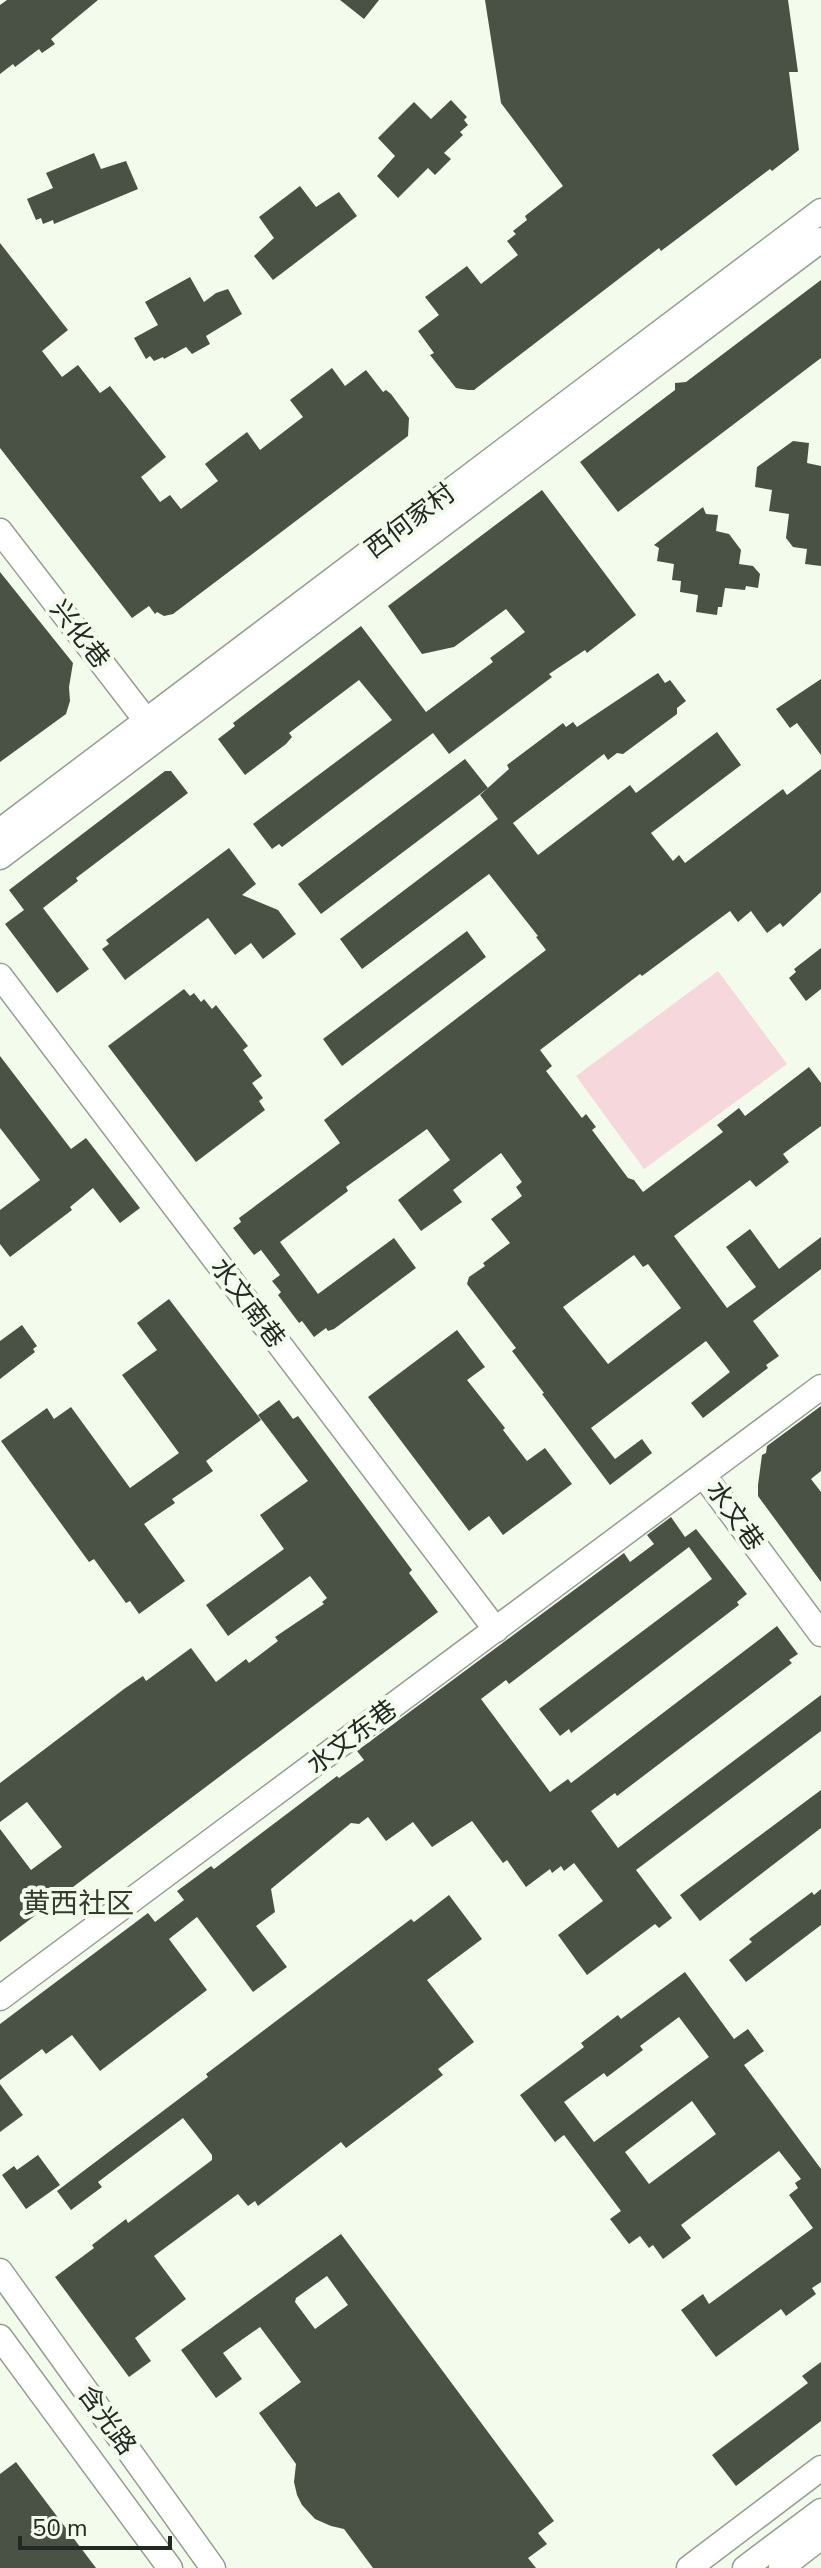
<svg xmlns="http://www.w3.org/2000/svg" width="821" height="2568" font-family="'Nunito Sans','Noto Sans SC',sans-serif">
	<rect width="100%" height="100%" fill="#f2fbec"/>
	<path fill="#f5d7dc" d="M718 971 787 1064 644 1169 576 1076Z"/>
	<g fill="#4a5246" fill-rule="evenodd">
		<path d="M7 0H98L51 39 55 44 42 53 39 49 15 67 13 64 0 74V5Z"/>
		<path d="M340 0H379L364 19Z"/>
		<path d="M485 0H788L798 72H789L799 150 772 171 770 169 661 251 659 248 474 390H468L456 388 430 355 434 353 418 331 439 315 425 297 467 266 481 284 518 255 507 241 516 234 513 231 527 220 525 216 563 186 501 103Z"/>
		<path d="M451 100 467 117 464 120 468 125 460 132 463 135 444 153 451 159 435 175 428 168 398 198 377 176 395 156 378 138 414 102 431 119Z"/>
		<path d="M94 153 101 169 126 161 138 189 54 224 53 220 43 224 41 218 36 220 27 199 53 188 46 173Z"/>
		<path d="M300 186 316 207 339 192 357 216 273 280 254 256 274 238 259 217Z"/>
		<path d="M0 243 68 330 42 351 62 377 78 365 100 393 110 386 166 457 141 477 160 502 170 495 181 509 218 481 205 464 247 432 260 450 303 417 290 400 332 368 345 386 366 370 383 392 386 390 391 394 409 418 408 436 173 614 164 616 157 612 155 614 149 606 132 618 0 448Z"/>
		<path d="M190 277 204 302 216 293 228 289 242 314 206 336 210 344 192 354 186 347 164 359 163 357 154 361 150 356 146 359 134 338 158 325 145 302Z"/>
		<path d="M821 280V358L618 512 580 462 675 390V383L686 382Z"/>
		<path d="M793 441 809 443 807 463 821 466V566L805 564 807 549 793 547 786 538 789 514 769 511 772 490 755 487 757 467Z"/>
		<path d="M542 490 636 615 587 653 585 650 549 674 552 677 449 754 433 733 282 847 279 844 272 849 253 824 392 720 359 680 289 733 292 737 286 744 245 775 218 739 235 726 233 723 361 626 426 712 493 662 490 658 525 632 506 609 454 647 422 654 388 606Z"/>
		<path d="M703 507 706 514 718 515 716 531 729 534 741 550 739 564 753 566 760 574 758 588 746 586 745 590 725 588 722 607H718L717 615 696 612 698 595 680 592 681 581 672 580 674 564 657 561 659 548 654 545Z"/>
		<path d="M0 572 73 663 69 687 70 701 66 714 0 762Z"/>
		<path d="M658 673 665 683 670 680 686 701 677 708V714L623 754 617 753 608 760 604 754 513 823 538 855 630 785 636 793 717 732 741 765 651 833 673 861 679 855 685 863 783 789 787 795 821 769V892L783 927 780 923 767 933 751 911 738 922 730 911 642 976 640 974 540 1050 552 1066 546 1071 582 1118 586 1114 596 1127 592 1130 628 1178 634 1180 643 1192 723 1132 717 1125 739 1108 745 1116 809 1067 821 1083V1126L783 1154 789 1162 756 1187 750 1180 674 1236 727 1308 756 1287 726 1247 750 1229 779 1269 821 1237V1269L753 1321 779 1356 766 1365 768 1368 703 1418 691 1403 730 1372 706 1341 591 1428 615 1459 642 1439 652 1453 610 1485 542 1394 544 1393 512 1351 516 1348 467 1284 469 1277 485 1266 483 1263 510 1243 491 1219 522 1196 516 1187 522 1182 501 1153 453 1190 462 1202 421 1231 398 1200 450 1160 427 1129 346 1187 348 1191 280 1242 318 1294 394 1238 416 1268 334 1329 328 1331 326 1328 314 1337 302 1321 299 1323 278 1295 281 1292 272 1281 280 1275 261 1250 254 1255 233 1228 241 1222 239 1218 340 1143 324 1120 546 950 536 937 538 936 489 874 362 969 340 939 498 819 480 795 509 769 507 765 563 723 566 727 573 722 577 727ZM634 1255 643 1267 648 1264 681 1308 608 1364 563 1307Z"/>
		<path d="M821 679V755L797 723 790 728 776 709Z"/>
		<path d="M465 759 488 788 321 914 298 884Z"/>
		<path d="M165 771H171L188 793 76 878 78 881 43 908 89 969 57 993 5 924 24 910 9 890Z"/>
		<path d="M229 848 256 884 242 895 278 910 296 934 263 959 251 943 235 955 208 918 125 980 102 949 109 944 106 940Z"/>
		<path d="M467 931 486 957 342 1066 323 1039Z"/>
		<path d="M821 948V989L806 1001 789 978 796 972 794 969Z"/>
		<path d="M184 989 190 996 194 993 201 1002 204 999 212 1009 216 1005 248 1046 243 1050 262 1076 252 1083 263 1098 259 1101 265 1110 196 1162 108 1046Z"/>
		<path d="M0 1056 71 1149 86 1138 140 1208 120 1223 93 1188 70 1207 72 1210 10 1257 0 1244V1210L40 1180 0 1128Z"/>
		<path d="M169 1299 261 1420 206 1461 213 1471 172 1499 175 1503 144 1524 185 1581 139 1614 130 1601 126 1603 94 1559 89 1562 1 1441 47 1408 54 1419 71 1407 130 1488 179 1453 122 1375 157 1350 137 1323Z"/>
		<path d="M22 1325 37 1346 33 1349 35 1352 0 1379V1341Z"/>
		<path d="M457 1330 485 1367 467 1380 505 1428 503 1430 527 1461 545 1448 572 1484 503 1535 489 1516 469 1531 368 1397Z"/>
		<path d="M279 1400 293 1419 298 1416 412 1570 409 1573 438 1612 0 1942V1829L31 1870 62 1847 27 1802 0 1822V1783L124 1689 143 1676 146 1681 191 1648 216 1682 246 1659 249 1663 278 1641 275 1637 324 1604 322 1602 327 1598 310 1576 228 1636 206 1605 284 1549 260 1515 308 1481 258 1415Z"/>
		<path d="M821 1406V1471L811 1479 821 1492V1582L758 1496V1485L762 1455 766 1453 767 1446Z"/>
		<path d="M671 1517 685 1537 696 1529 726 1567 747 1594 737 1602 739 1605 571 1733 569 1729 560 1736 539 1709 712 1579 689 1547 509 1684 506 1680 481 1699 550 1792 568 1779 571 1783 777 1626 798 1654 789 1660 792 1663 617 1796 615 1793 591 1811 618 1848 821 1695V1731L636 1870 672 1918 659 1928 655 1924 587 1975 558 1935 603 1901 574 1863 564 1871 561 1866 552 1873 550 1869 526 1887 507 1860 503 1863 472 1821 432 1847 413 1822 386 1841 368 1817 359 1824 351 1823 271 1889 275 1912 256 1926 287 1967 253 1992 197 1917 169 1939 207 1990 100 2071 72 2035 46 2054 42 2049 0 2080V2024L148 1913 155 1922 184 1900 177 1891 211 1866 214 1869 337 1776 339 1778 364 1760 357 1751 624 1553 630 1562 654 1544 647 1535Z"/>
		<path d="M821 1790V1828L700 1921 680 1895Z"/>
		<path d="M821 1889V1925L746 1982 729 1960 752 1942 749 1939 812 1892 814 1895Z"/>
		<path d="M449 1895 482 1939 427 1980 474 2042 438 2069 443 2075 346 2148 341 2142 258 2206 255 2201 248 2206 238 2194 154 2256 186 2299 135 2338 151 2361 129 2377 55 2277 94 2248 92 2245 126 2219 128 2223 212 2160V2155L183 2118 98 2182 102 2187 71 2210 57 2191 208 2077 206 2074 411 1919 414 1922Z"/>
		<path d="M685 1972 734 2039 748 2029 764 2051 744 2065 821 2169V2282L812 2288 816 2294 786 2316 781 2309 716 2357 681 2310 703 2294 709 2304 813 2228 789 2195 798 2188 795 2183 801 2179 779 2151 681 2225 691 2238 663 2259 653 2245 649 2248 640 2236 629 2244 610 2219 621 2211 564 2135 555 2142 520 2095 584 2047 581 2043 618 2015 621 2019ZM679 2017 709 2057 594 2142 564 2102 604 2073 607 2077 643 2050 640 2046ZM692 2101 716 2134 649 2184 625 2152Z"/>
		<path d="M0 2084 23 2115 0 2132Z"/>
		<path d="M38 2155 60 2185 26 2209 2 2175 14 2166 17 2170Z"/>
		<path d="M341 2234 554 2521 538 2533 547 2544 528 2558 536 2568H373L344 2529 331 2526 315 2519 302 2505 297 2495 294 2482 296 2464 259 2413 301 2382 260 2327 223 2353 242 2379 216 2398 181 2350ZM327 2276 348 2305 315 2329 295 2302 296 2298Z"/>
		<path d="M821 2362V2421L736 2486 712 2455 808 2383 802 2376Z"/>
		<path d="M16 2462 96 2568H0V2474Z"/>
	</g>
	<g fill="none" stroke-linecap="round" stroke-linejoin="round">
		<defs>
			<g id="secondary">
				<path d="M0 531 155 732"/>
				<path d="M0 831 821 211"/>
				<path d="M0 857 821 240"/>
				<path d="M0 976 496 1630"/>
				<path d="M704 1476 821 1634"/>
				<path d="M0 1998 821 1387"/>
				<path d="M0 2271 213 2568"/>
				<path d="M0 2337 170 2568"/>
				<path d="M689 2568 821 2468"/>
				<path d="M745 2568 821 2511"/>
				<path d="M781 2568 821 2537"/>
			</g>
		</defs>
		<use href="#secondary" stroke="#969e91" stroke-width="27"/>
		<use href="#secondary" stroke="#fff" stroke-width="24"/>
	</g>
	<g text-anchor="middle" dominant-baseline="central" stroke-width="8" stroke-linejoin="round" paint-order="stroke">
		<g font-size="26" fill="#242822" stroke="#f2fbec">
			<text transform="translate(410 521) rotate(-37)">西何家村</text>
			<text transform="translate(80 634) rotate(52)">兴化巷</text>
			<text transform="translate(248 1303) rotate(53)">水文南巷</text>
			<text transform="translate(735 1516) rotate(55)">水文巷</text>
			<text transform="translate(352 1737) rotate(-37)">水文东巷</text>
			<text transform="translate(107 2420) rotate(54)">含光路</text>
		</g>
		<g font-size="28" fill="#343b2f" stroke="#f2fbec">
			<text x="78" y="1904">黄西社区</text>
		</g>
	</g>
	<path d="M20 2536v12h150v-12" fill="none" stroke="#242822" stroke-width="4"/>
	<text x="32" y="2536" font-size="24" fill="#242822" stroke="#f2fbec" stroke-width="6" paint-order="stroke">50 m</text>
</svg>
